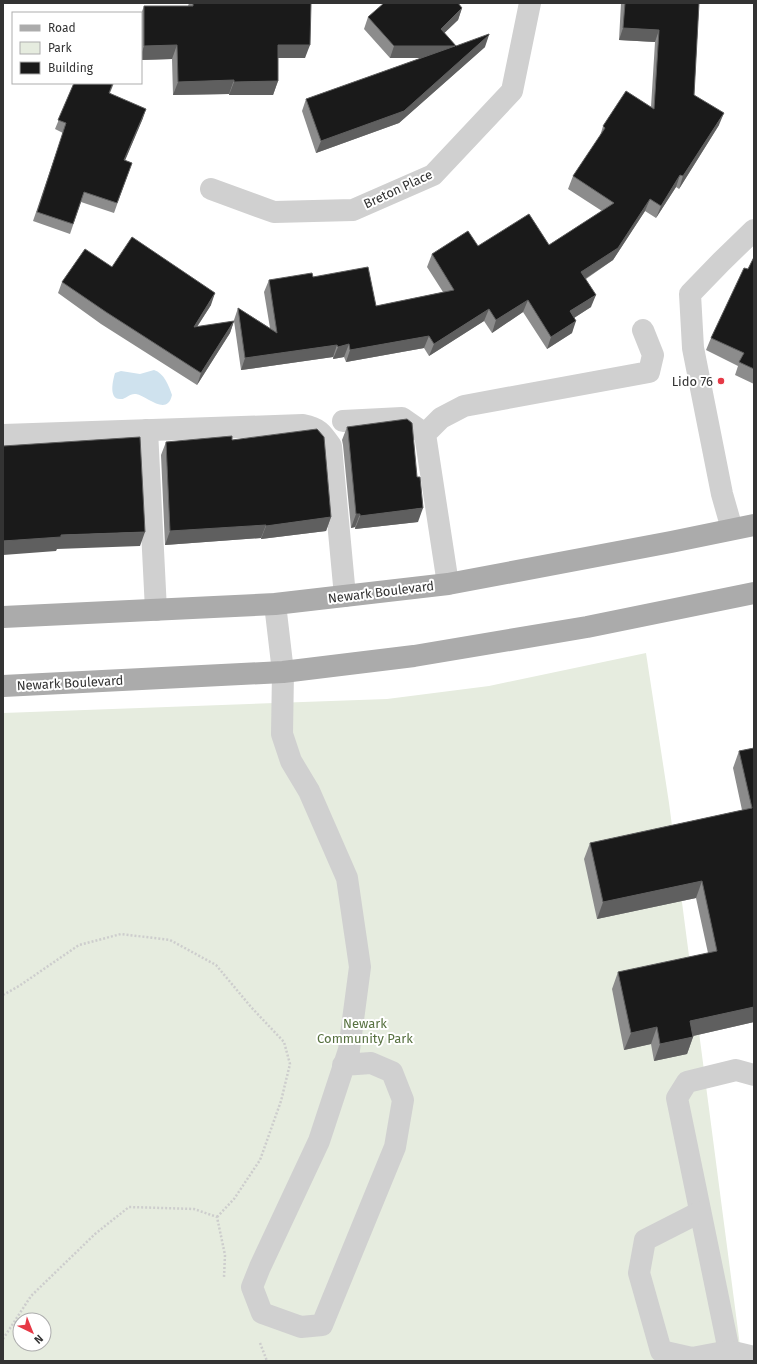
<svg xmlns="http://www.w3.org/2000/svg" width="757" height="1364" font-family="'Fira Sans',sans-serif">
	<rect width="100%" height="100%" fill="#fff"/>
	<path fill="#e6ecdf" fill-rule="evenodd" d="M646 653 669 803 742 1361H3V713L387 699 489 686ZM20 1320H44V1344H20Z"/>
	<path fill="#cfe2ee" d="M154 370C164 373 169 386 172 395 167 417 147 396 136 394 130 393 126 399 121 399 108 400 113 380 115 373L121 371 140 374Z"/>
	<g fill="none" stroke-linecap="round" stroke-linejoin="round">
		<g stroke="#cdcdcd" stroke-width="2.5" stroke-dasharray="2 2" stroke-linecap="butt">
			<path d="M3 995 19 986 79 945 121 934 170 940 216 965 251 1007 284 1042 290 1064 281 1101 260 1160 234 1199 217 1217"/>
			<path d="M3 1339 31 1296 95 1234 129 1207 194 1209 217 1217 225 1255 224 1277"/>
			<path d="M260 1343 267 1361"/>
		</g>
		<g stroke="#d0d0d0" stroke-width="22">
			<path d="M211 189 274 212 353 210 433 175 512 91 530 3"/>
			<path d="M343 421 402 418 425 434"/>
			<path d="M147 430 156 610"/>
			<path d="M3 435 303 425C319 428 322 433 331 446L345 596"/>
			<path d="M732 529 722 494 693 348 690 294 721 262 754 230"/>
			<path d="M448 584 425 434 441 418 464 406 649 372 653 355 643 330"/>
			<path d="M275 604 283 672 282 734 291 761 309 791 347 878 360 967 349 1050 319 1141 260 1267 252 1287 262 1313 301 1327 322 1325 395 1147 403 1100 392 1072 371 1063 343 1065"/>
			<path d="M754 1075 736 1070 687 1082 677 1098 729 1351 754 1357"/>
			<path d="M700 1212 645 1240 639 1273 661 1351 692 1358 729 1351"/>
		</g>
		<g stroke="#ababab" stroke-width="22">
			<path d="M3 617 275 604 448 584 671 542 754 525"/>
			<path d="M3 686 283 672 414 656 587 627 754 593"/>
		</g>
	</g>
	<g fill="#8c8c8c">
		<path d="M189 3H311L305 58H278V81L273 95H229V94L173 95 172 59 141 60V14L144 6H188Z"/>
		<path d="M621 3H699L694 95 719 125 679 189 676 187 656 218 645 211 613 260 586 279 591 307 574 318 572 333 547 349 523 312 492 333 484 321 429 356 424 348 346 362 344 357 333 359V357L241 370 234 321 230 333 197 385 101 324 58 293 62 282 112 267 211 305 197 327 234 321V320L238 308 270 328 264 292 269 280 313 277 376 306 443 292 427 267 432 254 478 246 549 245 602 211 568 189 573 176 600 136 603 126 651 107 655 42 619 40Z"/>
		<path d="M462 8 458 20 444 33 456 46 485 47 399 123 316 153 302 111 306 99 421 58H390L364 29 368 17Z"/>
		<path d="M74 83H114L110 93 143 118 125 160 132 163 114 213 81 202 70 234 33 221 63 133 55 129Z"/>
		<path d="M754 257V384L735 375 738 366 706 350 711 338 748 269Z"/>
		<path d="M347 427 418 522 355 529V527L351 528 343 445 342 440Z"/>
		<path d="M232 440 331 517 326 531 261 539V538L165 545 161 455 166 442Z"/>
		<path d="M754 748V1022L693 1036V1037L687 1054 654 1061 651 1044 624 1050 612 989 618 972 708 953 696 898 597 919 584 859 590 843 742 810 733 768 739 751Z"/>
	</g>
	<g fill="#5f5f5f">
		<path d="M462 8 458 20 436 41 441 29Z"/>
		<path d="M623 28 659 30 655 42 619 40Z"/>
		<path d="M489 35 485 47 399 123 316 153 321 141Z"/>
		<path d="M177 45 172 59 141 60V55L144 46Z"/>
		<path d="M278 45H310L305 58H273Z"/>
		<path d="M394 46H455L450 58H390Z"/>
		<path d="M234 80 229 94 173 95 178 82Z"/>
		<path d="M278 81 273 95H229L234 82Z"/>
		<path d="M146 109 143 118 121 170 124 160Z"/>
		<path d="M724 113 719 125 679 189 683 176Z"/>
		<path d="M680 175 676 187 656 218 661 206Z"/>
		<path d="M650 199 645 211 613 260 577 284 581 272Z"/>
		<path d="M215 293 211 305 189 339 194 327Z"/>
		<path d="M596 295 591 307 566 323 570 311Z"/>
		<path d="M528 300 523 312 492 333 496 320Z"/>
		<path d="M489 309 484 321 429 356 434 344Z"/>
		<path d="M234 321 230 333 197 385 201 373Z"/>
		<path d="M576 321 572 333 547 349 551 337Z"/>
		<path d="M429 336 424 348 346 362 350 350Z"/>
		<path d="M349 344 344 357 333 359 338 347Z"/>
		<path d="M337 345 333 357 241 370 245 358Z"/>
		<path d="M423 508 418 522 355 529 360 516Z"/>
		<path d="M356 514H360L355 527 351 528Z"/>
		<path d="M331 517 326 531 261 539 266 526Z"/>
		<path d="M266 525 261 538 165 545 170 531Z"/>
		<path d="M145 532 140 546 57 549 56 551 3 555V541L61 535Z"/>
		<path d="M702 881 696 898 597 919 603 902Z"/>
		<path d="M754 1007V1022L684 1038 690 1021Z"/>
		<path d="M657 1027 651 1044 624 1050 631 1033Z"/>
		<path d="M693 1037 687 1054 654 1061 660 1044Z"/>
	</g>
	<g fill="#1a1a1a" stroke="#5f5f5f">
		<path d="M193 3H311L310 45H278V81L234 82V80L178 82 177 45 144 46V6H193Z"/>
		<path d="M384 3H458L462 8 441 29 456 46 489 34V35L404 111 321 141 306 99 455 46H394L368 17Z"/>
		<path d="M625 3H699L694 95 724 113 683 176 680 175 661 206 650 199 618 248 581 272 596 295 570 311 576 321 551 337 528 300 496 320 489 309 434 344 429 336 350 350 349 344 338 347 337 345 245 358 238 308 277 333 269 280 312 273 313 277 368 267 376 306 454 290 432 254 468 231 478 246 529 214 549 245 614 203 573 176 605 128 603 126 626 91 654 109 659 30 623 28Z"/>
		<path d="M74 83H113L109 93 146 109 124 160 132 163 117 203 84 192 73 224 37 212 66 123 58 120Z"/>
		<path d="M132 237 215 293 194 327 234 321 201 373 106 312 62 282 85 249 112 267Z"/>
		<path d="M754 257V369L739 362 744 353 711 338 744 268 748 269Z"/>
		<path d="M407 419 412 423 417 477H420L423 508 360 516V514H356L348 431 347 427Z"/>
		<path d="M317 429 324 437 331 517 266 526V525L170 531 166 442 232 436V440Z"/>
		<path d="M140 437 145 532 61 535V537L3 541V446Z"/>
		<path d="M754 748V1007L690 1021 693 1037 660 1044 657 1027 631 1033 618 972 717 951 702 881 603 902 590 843 752 808 739 751Z"/>
	</g>
	<circle fill="#e63946" stroke="#fff" stroke-width="1.5" cx="721" cy="381" r="4"/>
	<g text-anchor="middle" dominant-baseline="central" stroke-width="4" stroke-linejoin="round" paint-order="stroke">
		<g font-size="13" fill="#333" stroke="#fff">
			<text transform="translate(398 189) rotate(-25)">Breton Place</text>
			<text transform="translate(381 592) rotate(-7)">Newark Boulevard</text>
			<text transform="translate(70 683) rotate(-3)">Newark Boulevard</text>
		</g>
		<g font-size="13" fill="#333" stroke="#fff" text-anchor="end">
			<text x="713" y="381">Lido 76</text>
		</g>
		<g font-size="13" fill="#56703f" stroke="#fff">
			<text x="365" y="1023">Newark<tspan x="365" dy="15">Community Park</tspan></text>
		</g>
	</g>
	<rect width="757" height="1364" fill="none" stroke="#333333" stroke-width="8"/>
	<rect x="12" y="12" width="130" height="72" fill="#ffffff" stroke="#adadad"/>
	<rect x="20" y="25" width="20" height="6" fill="#ababab" stroke="#adadad"/>
	<text x="48" y="32" font-size="12" fill="#333333">Road</text>
	<rect x="20" y="42" width="20" height="12" fill="#e6ecdf" stroke="#adadad"/>
	<text x="48" y="52" font-size="12" fill="#333333">Park</text>
	<rect x="20" y="62" width="20" height="12" fill="#1a1a1a" stroke="#adadad"/>
	<text x="48" y="72" font-size="12" fill="#333333">Building</text>
	<g transform="translate(32 1332) rotate(137)"><circle r="19" fill="#ffffff" stroke="#adadad"/>
	<path d="M0-3L7 15L0 10L-7 15Z" fill="#e63946"/>
	<text y="-6" font-size="11" font-weight="bold" text-anchor="middle" fill="#333333">N</text>
	</g>
</svg>
